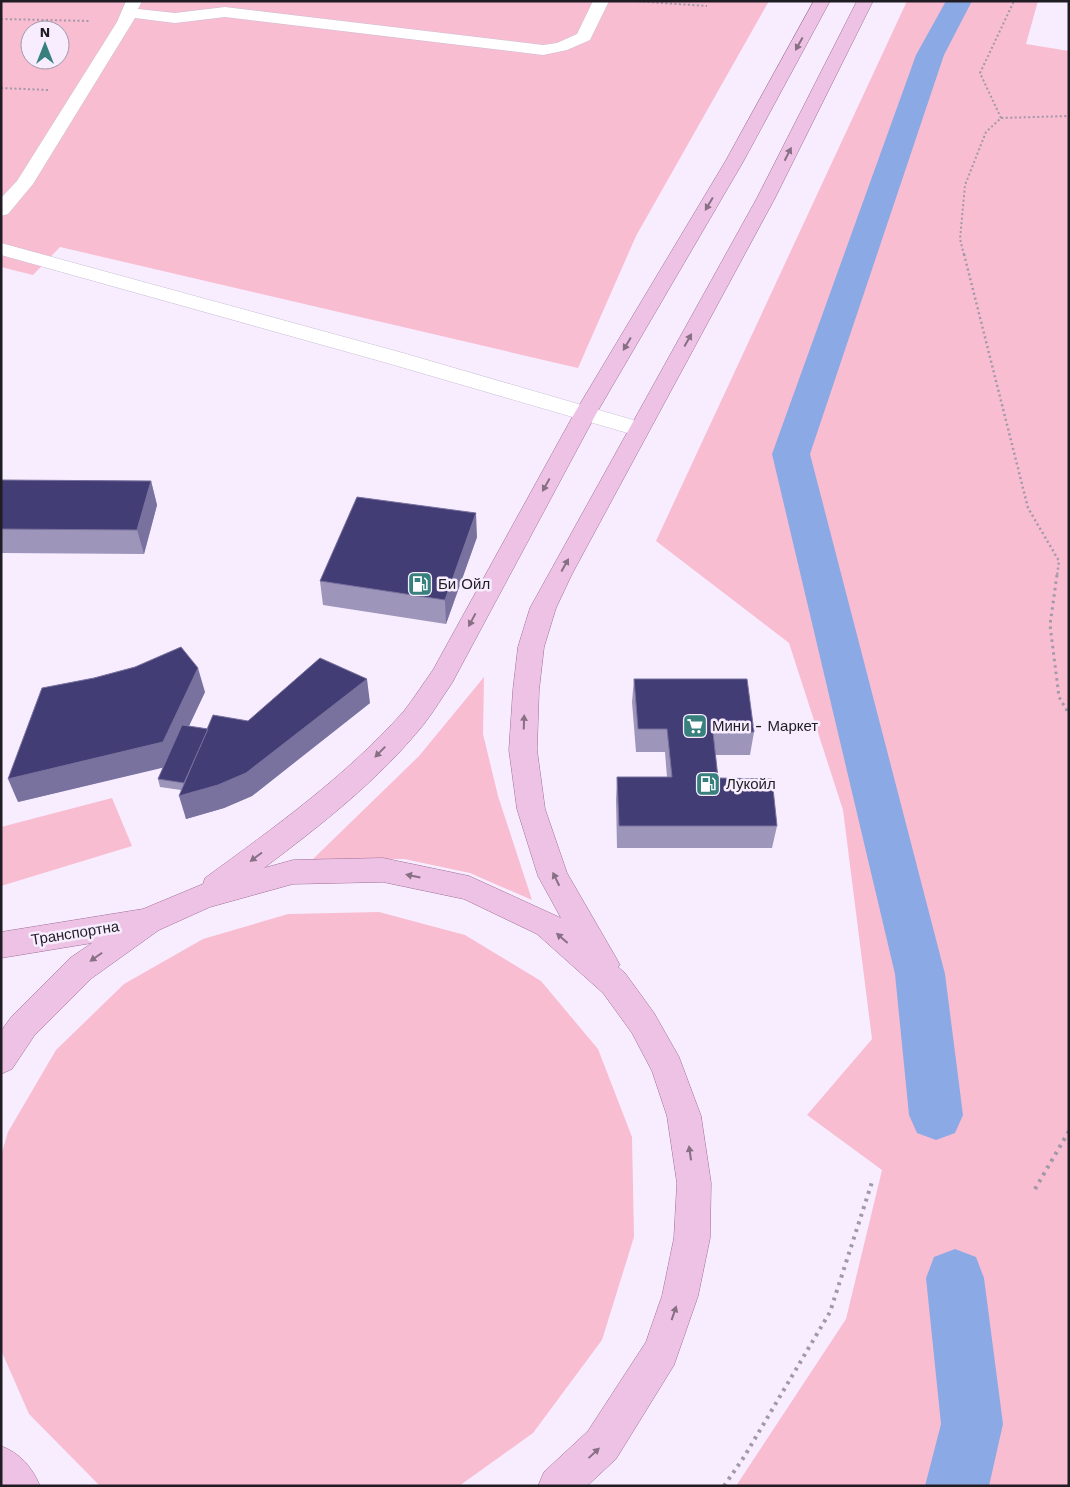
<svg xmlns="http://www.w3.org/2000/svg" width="1070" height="1487" font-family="'Work Sans',sans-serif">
	<rect width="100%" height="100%" fill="#f7edff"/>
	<g fill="#f9bdd1" fill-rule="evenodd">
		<path d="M1 1H769L636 236 578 368 60 247 33 275 1 267ZM30 30H60V60H30Z"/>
		<path d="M907 1H1038L1026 44 1069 51V1486H736L846 1319 882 1170 807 1115 872 1039 843 810 789 643 656 541Z"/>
		<path d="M484 677 483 734 498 796 532 900 470 873 404 859H313L419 756Z"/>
		<path d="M112 798 132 846 1 886V827Z"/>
		<path d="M379 912 465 935 541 981 598 1049 632 1137 634 1237 602 1340 533 1433 459 1486H100L29 1414 1 1350V1156L8 1132 56 1050 124 984 203 939 288 914Z"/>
	</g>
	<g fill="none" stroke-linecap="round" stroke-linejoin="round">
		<g fill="#8baae5" fill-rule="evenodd">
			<path d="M946 1H972L944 55 810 454 945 974 963 1115 955 1133 936 1140 917 1133 909 1115 895 974 772 454 916 55Z"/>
			<path d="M955 1249 976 1257 984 1278 1003 1424 989 1486H925L941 1424 926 1278 934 1257Z"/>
		</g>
		<defs>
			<g id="minor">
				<path d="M126 1H142L138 9 175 13 225 7 543 45 557 43 577 34 593 1H609L590 40 567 50 543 55 225 17 175 23 135 18 33 184 8 214 1 216V198L17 181 117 22Z"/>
				<path d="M1 243 403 353 647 424 650 429 647 434 639 436 631 434 387 363 1 255Z"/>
			</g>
			<g id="major">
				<path d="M814 1H830L743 162 596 414 452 683C443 696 434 711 424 724 379 780 321 825 264 868L293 860 383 858 469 876 561 918 538 876 517 809 509 750 513 690 518 647 530 608 757 198 857 1H873L775 198 572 574 556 608 544 647 539 690 537 750 545 809 567 873 615 956 620 965 618 967 625 973 654 1013 679 1057 701 1116 711 1183 710 1238 698 1296 674 1365 616 1459 587 1486H538L544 1472 588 1431 646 1342 662 1296 674 1238 677 1183 667 1116 652 1071 632 1033 603 993 537 934 464 899 383 882 293 884 210 907 159 930 92 978 34 1036 12 1069 1 1074V1031L12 1016 70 958 92 943 1 958V932L143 909 203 884 205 878C275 827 346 776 404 711 414 698 423 684 433 670L574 414 725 162Z"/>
				<path d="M1 1446C20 1453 32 1467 40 1486H1Z"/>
			</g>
		</defs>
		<use href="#minor" stroke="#cbbfd4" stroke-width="1"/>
		<use href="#major" stroke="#9e6e96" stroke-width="1"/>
		<g stroke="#a199a7" stroke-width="2" stroke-dasharray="2 2.5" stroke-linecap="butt">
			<path d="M634 1 707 6"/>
			<path d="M1 19 90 21"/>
			<path d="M1 88 48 90"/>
			<path d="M1001 118 980 73 1014 1"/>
			<path d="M964 255 960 239 965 185 986 132 1001 118 1069 116"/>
		</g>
		<path stroke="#a199a7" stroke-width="2.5" stroke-dasharray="2 3" stroke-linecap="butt" d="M964 254 1028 508 1059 561 1057 576"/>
		<path stroke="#a199a7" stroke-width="3" stroke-dasharray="2.5 4" stroke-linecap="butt" d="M1057 575 1050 625 1059 697 1069 714"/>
		<g stroke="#a199a7" stroke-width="4" stroke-dasharray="3 5" stroke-linecap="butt">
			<path d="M1035 1189 1069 1131"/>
			<path d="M724 1486 744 1457 830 1312 873 1179"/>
		</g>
		<use href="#minor" fill="#fff" fill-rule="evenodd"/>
		<use href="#major" fill="#eec2e5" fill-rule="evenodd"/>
	</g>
	<g fill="#9d95ba">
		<path d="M1 480 151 481 157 505 144 554 1 553Z"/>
		<path d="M477 537 446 624 323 605 320 581Z"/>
		<path d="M634 679 754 732 750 755H715L718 778 777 826 772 848H617L616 800 617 777H667L665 752H636L632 702Z"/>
		<path d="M205 692 189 726 208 729 248 721 370 703 252 796 224 808 186 819 181 790 160 787 158 779 163 767 18 802Z"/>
	</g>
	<g fill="#79729e">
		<path d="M151 481 157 505 144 554 137 530Z"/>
		<path d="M476 513 477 537 446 624 445 600Z"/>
		<path d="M198 668 205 692 170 766 18 802 8 779Z"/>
		<path d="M367 679 370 703 252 796 224 808 186 819 179 796 219 739Z"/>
	</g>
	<g fill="#433d75" stroke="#79729e">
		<path d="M1 480 151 481 137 530 1 529Z"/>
		<path d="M357 497 476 513 445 600 320 581Z"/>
		<path d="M181 647 198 668 163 742 8 779 42 688 94 678 135 667Z"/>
		<path d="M320 658 367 679 246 773 218 785 179 796 213 715 248 721Z"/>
		<path d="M634 679H747L754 732H713L718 778 772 779 777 826H619L617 777H672L667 729H638Z"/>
		<path d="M182 725 208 729 184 783 158 779Z"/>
	</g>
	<defs><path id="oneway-solid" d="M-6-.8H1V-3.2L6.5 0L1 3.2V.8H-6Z" transform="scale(1.25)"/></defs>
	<g fill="#876f84">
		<use href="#oneway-solid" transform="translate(799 44) rotate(119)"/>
		<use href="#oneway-solid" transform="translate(788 154) rotate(-63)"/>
		<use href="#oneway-solid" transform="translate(709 204) rotate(121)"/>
		<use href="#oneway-solid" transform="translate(688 340) rotate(-61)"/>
		<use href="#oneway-solid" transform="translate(627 344) rotate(121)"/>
		<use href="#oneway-solid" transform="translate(546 485) rotate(119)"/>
		<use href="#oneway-solid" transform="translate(565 565) rotate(-61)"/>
		<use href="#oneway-solid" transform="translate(472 620) rotate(118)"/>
		<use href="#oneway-solid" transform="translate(524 722) rotate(-88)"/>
		<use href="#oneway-solid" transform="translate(380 752) rotate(134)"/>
		<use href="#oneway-solid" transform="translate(256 857) rotate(143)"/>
		<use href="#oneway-solid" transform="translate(413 876) rotate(-168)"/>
		<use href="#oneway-solid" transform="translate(556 879) rotate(-116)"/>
		<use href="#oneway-solid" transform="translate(562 938) rotate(-139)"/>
		<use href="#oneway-solid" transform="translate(96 957) rotate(145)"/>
		<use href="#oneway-solid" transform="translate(690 1153) rotate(-98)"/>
		<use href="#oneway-solid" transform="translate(674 1313) rotate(-71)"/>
		<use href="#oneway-solid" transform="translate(594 1453) rotate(-43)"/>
	</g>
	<defs>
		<symbol id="fuel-square" viewBox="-11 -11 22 22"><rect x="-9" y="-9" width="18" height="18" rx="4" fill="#38807d" stroke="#f7edff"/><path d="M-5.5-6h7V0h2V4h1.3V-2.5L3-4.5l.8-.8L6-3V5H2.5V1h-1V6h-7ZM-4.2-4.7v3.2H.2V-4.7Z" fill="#fff"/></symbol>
		<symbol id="supermarket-square" viewBox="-11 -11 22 22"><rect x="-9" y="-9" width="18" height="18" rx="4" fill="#38807d" stroke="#f7edff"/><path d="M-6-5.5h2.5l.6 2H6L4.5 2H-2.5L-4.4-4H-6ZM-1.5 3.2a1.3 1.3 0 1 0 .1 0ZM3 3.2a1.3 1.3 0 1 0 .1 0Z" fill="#fff"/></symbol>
	</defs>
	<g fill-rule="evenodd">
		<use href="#fuel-square" x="406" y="570" width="28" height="28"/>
		<use href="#supermarket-square" x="681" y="712" width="28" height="28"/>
		<use href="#fuel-square" x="694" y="770" width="28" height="28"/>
	</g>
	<g text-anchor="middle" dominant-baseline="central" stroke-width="5" stroke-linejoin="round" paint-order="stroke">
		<g font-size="15" fill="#201c24" stroke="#f7edff" text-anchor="start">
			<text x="438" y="584">Би Ойл</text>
			<text x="712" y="726">Мини - Маркет</text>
			<text x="726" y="784">Лукойл</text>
		</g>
		<g font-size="15" fill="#201c24" stroke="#f7edff">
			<text transform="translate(75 933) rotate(-9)">Транспортна</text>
		</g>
	</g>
	<rect width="1070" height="1487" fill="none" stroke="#201c24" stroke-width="5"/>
	<g transform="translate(45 45)"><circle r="24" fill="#f7edff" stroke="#a199a7"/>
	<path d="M0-4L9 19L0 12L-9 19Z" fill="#38807d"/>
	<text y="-8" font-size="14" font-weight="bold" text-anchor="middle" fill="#201c24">N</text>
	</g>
</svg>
